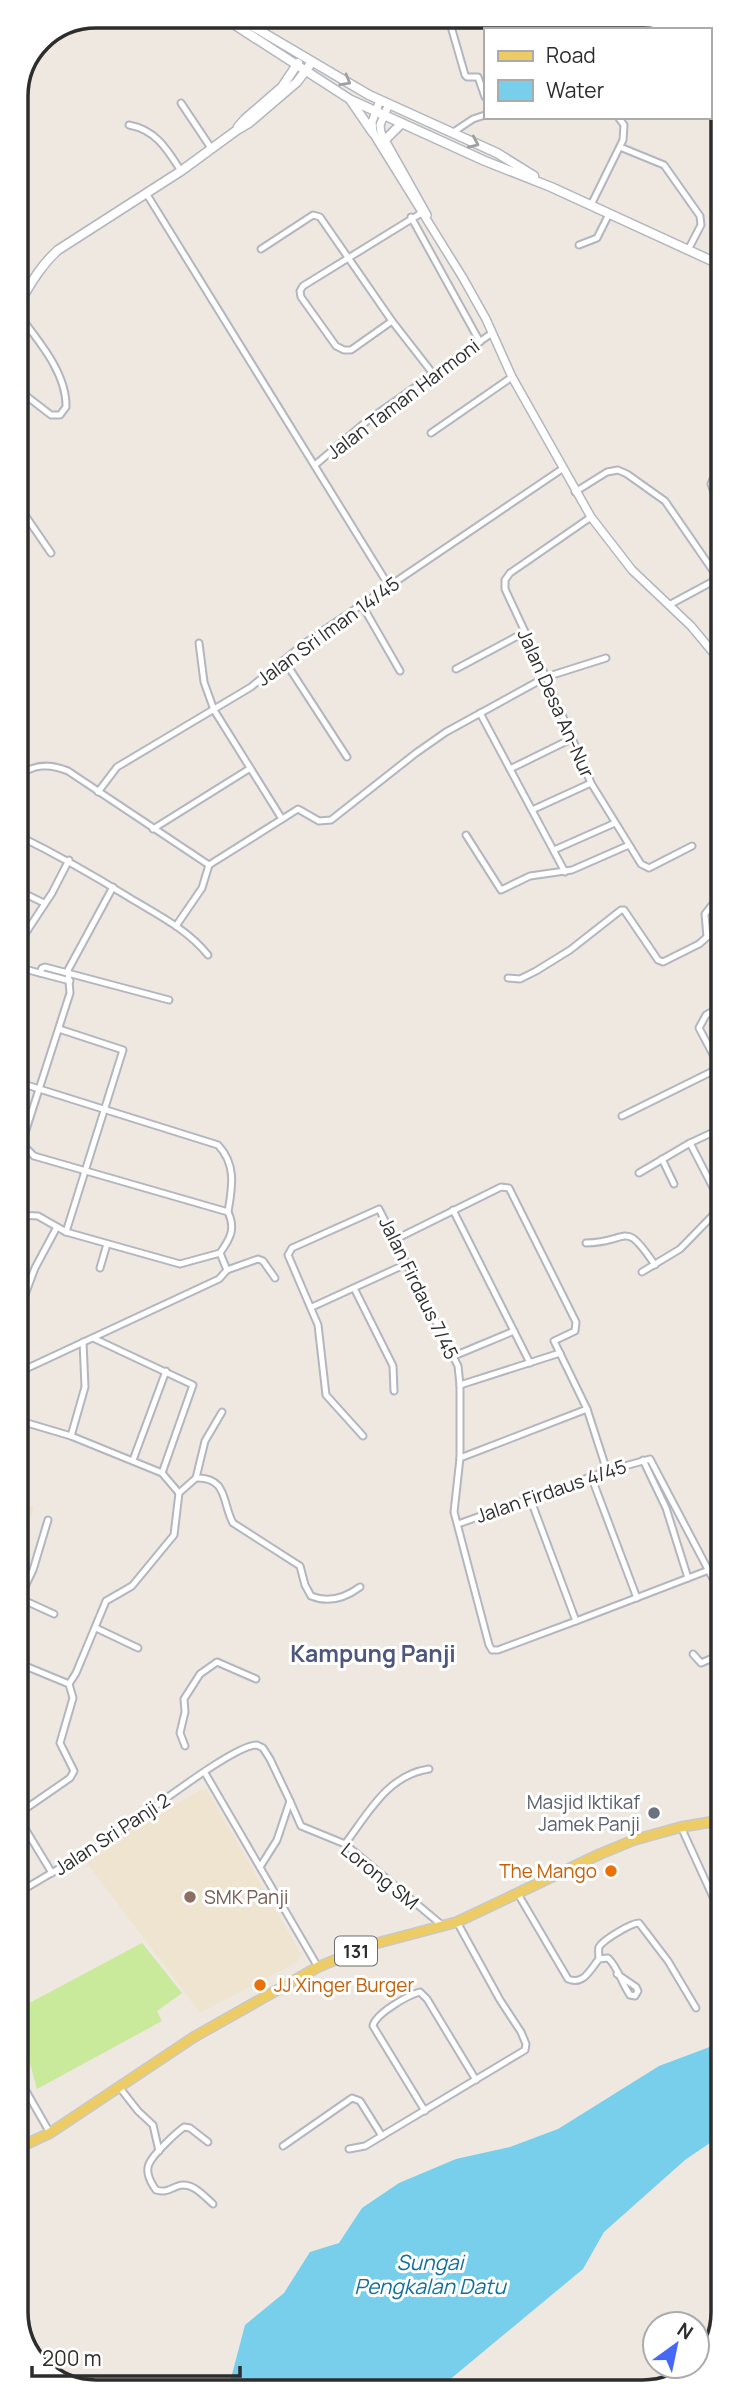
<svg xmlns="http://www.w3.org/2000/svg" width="739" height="2408" font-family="Manrope,sans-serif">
	<rect width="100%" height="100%" fill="#eee8e0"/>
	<g fill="#efe4d0">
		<path d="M17 1502 34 1507 18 1560Z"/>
		<path d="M200 1790H207L301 1954 297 1962 200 2013 84 1859Z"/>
	</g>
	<path fill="#c9e99b" d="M142 1943 182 1993 157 2011 162 2021 37 2089 26 2049 27 2036 18 2018V2009Z"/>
	<path fill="#77cfec" d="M723 2042V2134L685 2160 604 2232 583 2269 436 2391H222L230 2382 245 2325 284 2293 310 2252 339 2243 362 2208 399 2183 456 2159 510 2147 558 2129 659 2066Z"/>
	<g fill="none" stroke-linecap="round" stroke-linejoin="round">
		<defs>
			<g id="minor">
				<path d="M166 16 168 23"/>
				<path d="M448 16 465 75 467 77H478L485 97"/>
				<path d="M181 103 211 148"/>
				<path d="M129 125C156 130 167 149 181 171"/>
				<path d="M452 133 473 119 485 115"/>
				<path d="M620 147 664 165 700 216 701 225 688 250"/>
				<path d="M146 193 389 586"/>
				<path d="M591 205 623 140 624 125 618 117"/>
				<path d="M411 217 480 342"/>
				<path d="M579 245 597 238 609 214"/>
				<path d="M261 249 313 215 320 217 392 321 434 375"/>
				<path d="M16 311C36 338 67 372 66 407L60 415H51L16 388"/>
				<path d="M392 321 351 350H344L336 346 301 297 300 291 303 286 423 212"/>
				<path d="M431 433 512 377"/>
				<path d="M315 465 367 421 492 333"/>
				<path d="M721 475 713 479 711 484 721 512"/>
				<path d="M575 492 607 472 618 470 627 474 665 501 718 578"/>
				<path d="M16 502 51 553"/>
				<path d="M591 517 510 573 505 580V589L546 677 591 783 641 864 649 868 692 846"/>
				<path d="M362 605 400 671"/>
				<path d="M669 605 721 577"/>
				<path d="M199 643 204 682 214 710 282 819"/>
				<path d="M284 660 347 757"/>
				<path d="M456 669 525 632"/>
				<path d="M480 713 565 872"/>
				<path d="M510 769 571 739"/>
				<path d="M17 777C33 764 49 763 68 771L209 865"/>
				<path d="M98 792 117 767 251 687 305 643 562 469"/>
				<path d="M532 810 591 783"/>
				<path d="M153 829 249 769"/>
				<path d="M17 835C56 854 93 875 130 898 158 915 187 929 208 955"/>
				<path d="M466 835 501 890 530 876 572 870 629 845"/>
				<path d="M554 850 615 823"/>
				<path d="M17 890 44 903"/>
				<path d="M176 926 202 888 209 865 298 809 319 821 331 820 416 753 446 732 546 677 606 658"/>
				<path d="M23 937 52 893 69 860"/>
				<path d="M17 967 70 981"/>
				<path d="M40 973 42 968 45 967 169 1000"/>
				<path d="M508 978 520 979 536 971 570 950 621 910H624L658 960 663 962 699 944 707 937 705 914 712 905 722 900"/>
				<path d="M59 1029 123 1050 66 1232"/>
				<path d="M17 1082 218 1145C237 1165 232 1188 228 1212"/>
				<path d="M622 1116 713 1071 717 1062 699 1028 706 1015 722 1006"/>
				<path d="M722 1128 690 1143 722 1205"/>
				<path d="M662 1159 674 1184"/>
				<path d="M639 1173 690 1143"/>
				<path d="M453 1210 530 1363"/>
				<path d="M17 1215 38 1216 66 1232 180 1264 220 1253C230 1239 236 1229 228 1212L34 1156 24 1146V1136L70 993 68 970 113 887"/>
				<path d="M394 1240 501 1187 509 1188 576 1322 575 1331 554 1341 587 1409 607 1471"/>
				<path d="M586 1243C631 1242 623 1218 655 1265"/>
				<path d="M100 1268 107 1244"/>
				<path d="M227 1270 258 1259 263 1261 275 1278"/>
				<path d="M642 1272 680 1249 722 1206"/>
				<path d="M354 1288 393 1366 394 1391"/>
				<path d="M312 1307 406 1264"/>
				<path d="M20 1308 35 1268 57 1227"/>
				<path d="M454 1356 514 1331"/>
				<path d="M17 1373 219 1279 227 1270 220 1253"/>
				<path d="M460 1385 560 1353"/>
				<path d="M17 1420 71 1436 162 1473 193 1385 93 1338"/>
				<path d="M71 1436 85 1387 83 1342"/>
				<path d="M363 1436 326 1395 318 1325 288 1255 292 1248 379 1209 458 1366 460 1385V1458L454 1512 489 1645 492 1650H498L576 1621"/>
				<path d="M460 1458 587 1409"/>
				<path d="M133 1460 166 1371"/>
				<path d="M643 1460 666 1508 688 1578"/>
				<path d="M162 1473 179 1493"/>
				<path d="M591 1476 637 1598"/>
				<path d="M196 1478 205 1441 222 1412"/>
				<path d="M530 1498 576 1621 709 1570"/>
				<path d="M458 1524 607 1471 650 1459 722 1596"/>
				<path d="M722 1533V1537"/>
				<path d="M19 1598 54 1614"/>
				<path d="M18 1601 33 1570 48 1520"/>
				<path d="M96 1628 138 1648"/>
				<path d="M693 1654 701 1663 722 1654"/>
				<path d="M18 1663 69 1684 73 1698 60 1743 74 1771 70 1778 18 1814"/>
				<path d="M69 1684 76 1673 106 1601 132 1586 174 1535 179 1493 196 1478C228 1477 222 1503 233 1523L300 1566 305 1585 311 1596C328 1603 345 1598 360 1587"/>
				<path d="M720 1719 723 1718"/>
				<path d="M185 1746 180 1733 185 1712 184 1699 200 1674 217 1662 256 1679"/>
				<path d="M205 1773 318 1967"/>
				<path d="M290 1801 301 1826 345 1844 443 1926"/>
				<path d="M18 1817 52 1873"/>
				<path d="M681 1827 723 1919"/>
				<path d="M345 1844C369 1812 388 1775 429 1769"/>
				<path d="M18 1893C50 1873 84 1855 116 1834 143 1817 234 1744 257 1745L263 1748 270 1759 290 1801 277 1840 260 1867"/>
				<path d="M518 1894 568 1979C584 1986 591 1968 599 1959L608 1958C618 1967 622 1984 630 1995L635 1996 638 1991 636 1987 617 1974"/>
				<path d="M599 1959C599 1956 598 1950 599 1947 603 1940 631 1923 639 1923L668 1961 696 2008"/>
				<path d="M18 2077 50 2133"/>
				<path d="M120 2088 138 2111 153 2125 159 2151"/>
				<path d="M425 2111 373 2026C375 2014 408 1995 420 1992L427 1999 476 2080"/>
				<path d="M208 2142 190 2128 184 2127C176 2133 153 2154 149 2164 145 2173 151 2183 156 2190 167 2193 169 2189 178 2186 192 2181 204 2196 213 2204"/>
				<path d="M283 2146 352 2098 360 2101 382 2136"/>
				<path d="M349 2149 365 2146 525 2050 526 2044 521 2032 500 2000 457 1922"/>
				<path d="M25 2316 27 2330 26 2344"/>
			</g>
			<g id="tertiary">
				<path d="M380 100 372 122 373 133 463 278 486 319 512 377 591 517 632 570 691 626 721 662"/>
				<path d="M389 104 380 125 381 133 427 215"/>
			</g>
			<g id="secondary">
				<path d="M221 16 351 100 485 161 551 187 721 265"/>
				<path d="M235 16 369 95 497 153 534 176"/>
				<path d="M351 101 373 133"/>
				<path d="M238 127 245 119 282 87 298 63"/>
				<path d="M385 140 401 124"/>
				<path d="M16 308C29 287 39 267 58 250L181 171 237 130 249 123 297 82 312 62"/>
			</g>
			<path id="primary" d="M18 2148 50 2133 194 2037 318 1967 374 1944 457 1922 600 1854 634 1840 681 1827 723 1820"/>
		</defs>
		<use href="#minor" stroke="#b3b6c0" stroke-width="9"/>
		<use href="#tertiary" stroke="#b3b6c0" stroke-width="10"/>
		<use href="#secondary" stroke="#b3b6c0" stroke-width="11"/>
		<use href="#primary" stroke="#c8c8c8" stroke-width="12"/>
		<use href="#minor" stroke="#fff" stroke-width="5"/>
		<use href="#tertiary" stroke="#fff" stroke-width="7"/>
		<use href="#secondary" stroke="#fff" stroke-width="8"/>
		<use href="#primary" stroke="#eecc65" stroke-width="9"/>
	</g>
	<defs><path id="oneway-chevron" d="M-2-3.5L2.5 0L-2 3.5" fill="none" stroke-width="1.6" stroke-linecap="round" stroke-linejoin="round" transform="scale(1.75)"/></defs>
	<g stroke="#a0a0a0">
		<use href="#oneway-chevron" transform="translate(346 81) rotate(30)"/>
		<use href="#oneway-chevron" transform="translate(474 143) rotate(24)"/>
	</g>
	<circle fill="#6b7280" stroke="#fff" stroke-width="2.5" cx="654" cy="1813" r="7"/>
	<g fill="#e8710a" stroke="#fff" stroke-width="2.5">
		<circle cx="611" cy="1871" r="7"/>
		<circle cx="260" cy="1985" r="7"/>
	</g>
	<circle fill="#8d6e63" stroke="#fff" stroke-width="2.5" cx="190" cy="1897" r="7"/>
	<g text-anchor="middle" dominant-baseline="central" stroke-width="6" stroke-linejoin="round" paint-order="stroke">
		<rect fill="#fff" stroke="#6c6c6c" stroke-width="2" x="335" y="1936.5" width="42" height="29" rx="5"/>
		<g font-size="18" font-weight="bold" fill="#2d2d2d">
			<text x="356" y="1951">131</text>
		</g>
		<g font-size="19" fill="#2d2d2d" stroke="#fff">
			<text transform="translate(403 399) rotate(-37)">Jalan Taman Harmoni</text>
			<text transform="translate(328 631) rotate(-36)">Jalan Sri Iman 14/45</text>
			<text transform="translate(556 703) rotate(66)">Jalan Desa An-Nur</text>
			<text transform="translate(419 1288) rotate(64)">Jalan Firdaus 7/45</text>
			<text transform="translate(551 1491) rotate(-19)">Jalan Firdaus 4/45</text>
			<text transform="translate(112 1834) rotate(-33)">Jalan Sri Panji 2</text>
			<text transform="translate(380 1876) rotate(39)">Lorong SM</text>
		</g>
		<g font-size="19" fill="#5b616d" stroke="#fff" text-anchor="end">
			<text x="640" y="1802">Masjid Iktikaf<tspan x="640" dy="22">Jamek Panji</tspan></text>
		</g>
		<g font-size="19" fill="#c56008" stroke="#fff" text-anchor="end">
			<text x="597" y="1871">The Mango</text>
			<text x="274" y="1985" text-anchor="start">JJ Xinger Burger</text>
		</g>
		<g font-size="19" fill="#785e54" stroke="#fff" text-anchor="start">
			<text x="204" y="1897">SMK Panji</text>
		</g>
		<g font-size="21" font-style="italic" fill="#116f9d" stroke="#fff">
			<text x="430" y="2262">Sungai<tspan x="430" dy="24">Pengkalan Datu</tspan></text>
		</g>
		<g font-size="23" font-weight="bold" fill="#4e577d" stroke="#fff">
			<text x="373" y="1653">Kampung Panji</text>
		</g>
	</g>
	<path d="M0 0H739V2408H0ZM96 28H643A68 68 0 0 1 711 96V2312A68 68 0 0 1 643 2380H96A68 68 0 0 1 28 2312V96A68 68 0 0 1 96 28Z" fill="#fff" fill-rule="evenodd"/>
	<path fill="none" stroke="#2d2d2d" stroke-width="3.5" d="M96 28H643A68 68 0 0 1 711 96V2312A68 68 0 0 1 643 2380H96A68 68 0 0 1 28 2312V96A68 68 0 0 1 96 28Z"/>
	<rect x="484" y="28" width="228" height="91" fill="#ffffff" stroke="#ababab" stroke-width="2"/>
	<rect x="498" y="51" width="35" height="10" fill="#eecc65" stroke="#ababab" stroke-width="2"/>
	<text x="546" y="63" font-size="21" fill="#2d2d2d">Road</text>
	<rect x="498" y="80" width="35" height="21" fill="#77cfec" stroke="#ababab" stroke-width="2"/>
	<text x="546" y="98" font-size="21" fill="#2d2d2d">Water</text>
	<g transform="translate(676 2345) rotate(33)"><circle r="33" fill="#ffffff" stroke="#ababab" stroke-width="2"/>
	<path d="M0-5L12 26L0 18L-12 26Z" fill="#4569f6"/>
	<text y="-10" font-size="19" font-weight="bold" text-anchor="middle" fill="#2d2d2d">N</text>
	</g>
	<path d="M32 2366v10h208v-10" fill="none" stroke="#2d2d2d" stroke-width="3.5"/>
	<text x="42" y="2366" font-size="21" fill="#2d2d2d" stroke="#ffffff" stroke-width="5" paint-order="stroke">200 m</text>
</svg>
